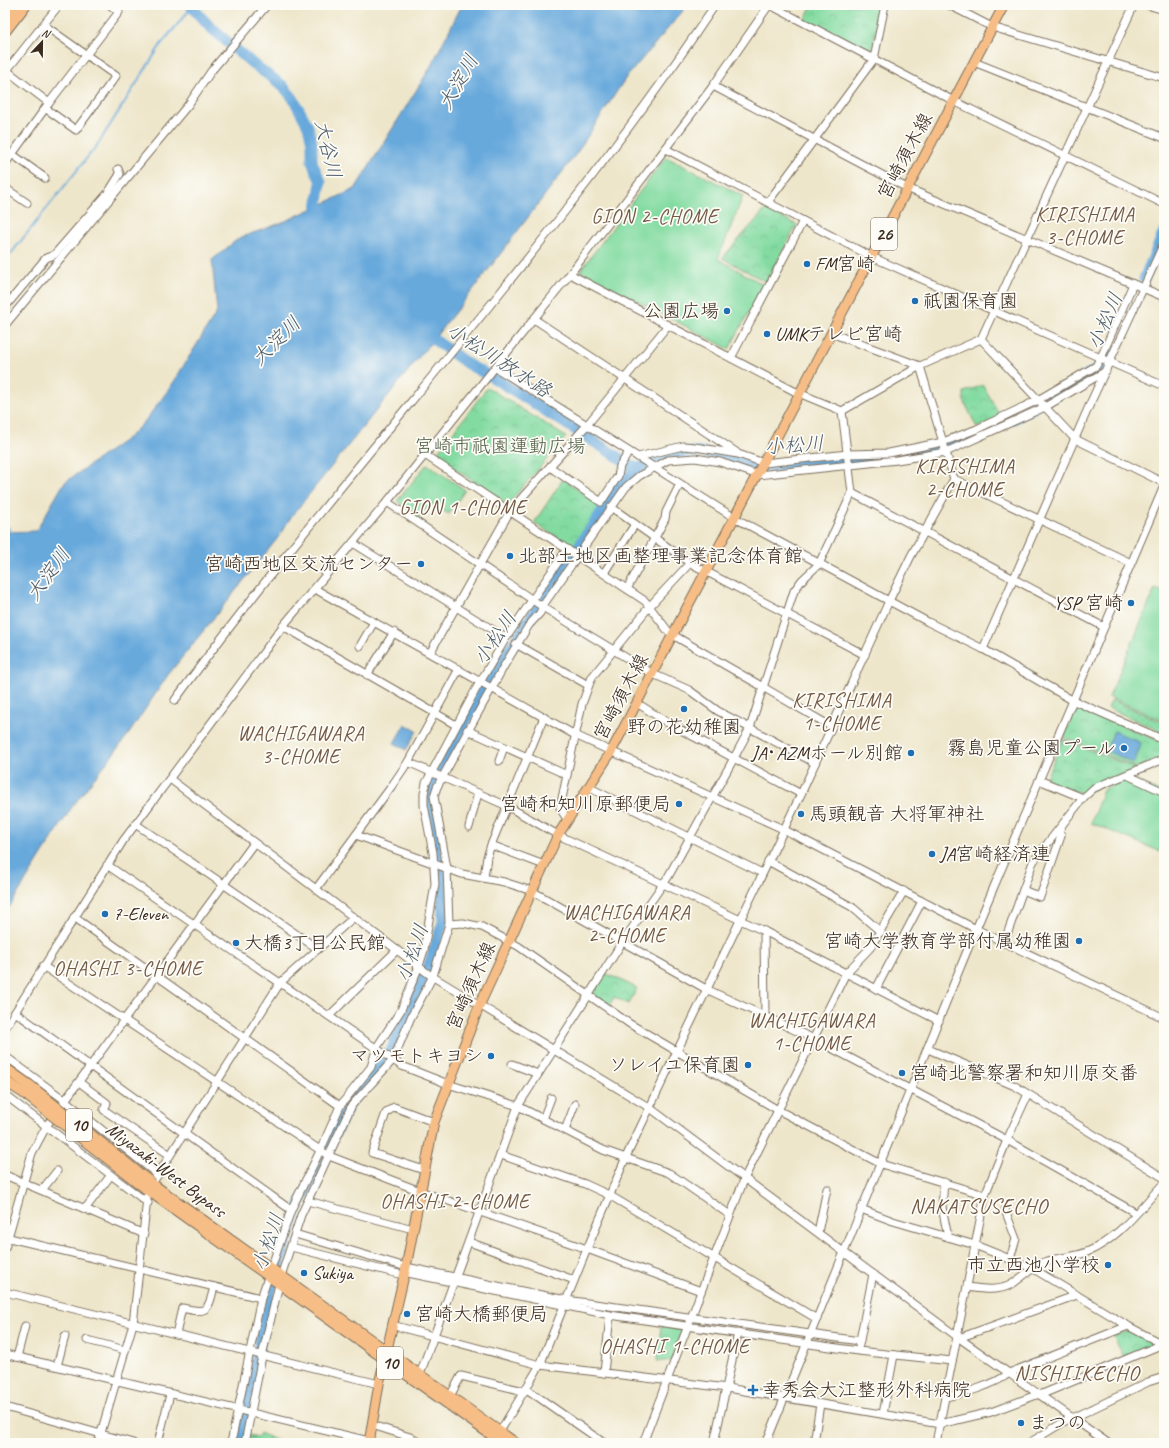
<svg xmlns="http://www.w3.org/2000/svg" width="1169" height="1448" font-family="Caveat,'Klee One',sans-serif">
	<defs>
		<pattern id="grass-dots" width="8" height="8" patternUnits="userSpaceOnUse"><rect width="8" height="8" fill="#83dba1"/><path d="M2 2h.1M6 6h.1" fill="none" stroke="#72bc8a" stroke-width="1.8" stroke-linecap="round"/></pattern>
		<pattern id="cemetery-stones" width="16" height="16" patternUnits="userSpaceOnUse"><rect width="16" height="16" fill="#83dba1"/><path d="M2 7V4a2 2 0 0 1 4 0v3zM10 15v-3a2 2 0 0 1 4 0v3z" fill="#72bc8a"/></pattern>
		<pattern id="park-crowns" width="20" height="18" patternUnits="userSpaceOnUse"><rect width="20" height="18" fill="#83dba1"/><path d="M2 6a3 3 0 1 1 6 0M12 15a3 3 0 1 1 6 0" fill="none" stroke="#72bc8a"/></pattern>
	</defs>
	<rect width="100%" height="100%" fill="#fdfcf7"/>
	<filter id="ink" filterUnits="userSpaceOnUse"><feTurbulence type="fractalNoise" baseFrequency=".025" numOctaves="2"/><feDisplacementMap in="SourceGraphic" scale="8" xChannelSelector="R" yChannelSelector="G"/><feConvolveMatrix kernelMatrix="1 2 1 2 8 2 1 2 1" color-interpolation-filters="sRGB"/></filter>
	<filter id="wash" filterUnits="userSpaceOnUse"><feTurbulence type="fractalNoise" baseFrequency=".012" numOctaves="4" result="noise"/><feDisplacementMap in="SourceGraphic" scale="16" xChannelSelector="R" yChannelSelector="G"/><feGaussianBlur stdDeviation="0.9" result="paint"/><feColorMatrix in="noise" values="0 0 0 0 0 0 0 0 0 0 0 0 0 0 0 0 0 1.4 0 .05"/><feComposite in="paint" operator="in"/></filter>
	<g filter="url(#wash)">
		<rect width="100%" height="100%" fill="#eee6ca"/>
		<path fill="url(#grass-dots)" stroke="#5f8260" d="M1112 700 1164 723V733L1108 708Z"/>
		<path fill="url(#cemetery-stones)" stroke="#5f8260" d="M260 1433 283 1443H247L249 1435 258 1437Z"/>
		<g fill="url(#park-crowns)" stroke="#5f8260">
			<path d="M812 5H880L871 56 804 21Z"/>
			<path d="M766 209 797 225 766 282 722 258Z"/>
			<path d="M983 385 1001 417 977 428 964 401V392Z"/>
			<path d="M487 388 490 389 566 437 508 504 435 456Z"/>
			<path d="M563 479 601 506 572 547 534 523Z"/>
			<path d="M1078 707 1164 743V756L1137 768 1064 737 1076 708Z"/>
			<path d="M1063 739 1136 769 1083 794 1045 780Z"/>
			<path d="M605 973 637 988 629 1004 614 997 609 1006 594 996 593 993Z"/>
			<path d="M661 1326 681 1329 682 1331 671 1361H657Z"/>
			<path d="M1129 1330 1155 1344 1123 1357 1114 1336Z"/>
		</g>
		<g fill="#83dba1" stroke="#5f8260">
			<path d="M666 157 743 196 718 259 764 285 729 349 580 271Z"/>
			<path d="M427 464 465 490 449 514 430 503 420 519 397 501Z"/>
			<path d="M1155 589 1164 592V721L1109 697Z"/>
			<path d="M1129 778 1164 794V853L1091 823 1103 790Z"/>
		</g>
		<g fill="#67a9dc" stroke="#516a7d">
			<path d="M462 5H688L625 79 576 154 476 286 291 517 277 539 168 675 128 735 72 807 5 914V532L36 531 64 483 129 437 145 421 169 389 217 312 212 260 239 238 281 223 355 189 430 68Z"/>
			<path d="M405 724 417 731 406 750 394 743Z"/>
			<path d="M1114 731 1139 742 1141 745 1134 763 1106 751Z"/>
		</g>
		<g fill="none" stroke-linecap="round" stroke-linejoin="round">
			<g stroke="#67a9dc" stroke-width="2">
				<path d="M5 261 98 144 162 43 192 7"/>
				<path d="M5 523 12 534"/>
			</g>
			<g stroke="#67a9dc" stroke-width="11">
				<path d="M190 5 210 27 253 64 282 85 293 98 308 126 312 143V162L321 182 315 221"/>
				<path d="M1144 279 1164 232"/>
				<path d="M421 330 469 365 497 380 637 469"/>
				<path d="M1014 419 1090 373 1105 366 1110 355"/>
				<path d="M240 1443 270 1293 298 1208 350 1103 390 1053 428 968 443 922 442 886 429 797 433 780 487 683 619 486 637 469 655 460 684 452H702L745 464 771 468 845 459 895 457 934 450 967 440"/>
			</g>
		</g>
	</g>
	<g filter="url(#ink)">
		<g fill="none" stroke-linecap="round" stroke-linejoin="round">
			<defs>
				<g id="minor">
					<path d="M770 5 954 101 1164 204"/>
					<path d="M949 5 992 27 1164 78"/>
					<path d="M1147 5 1164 10"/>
					<path d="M44 25 116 76 76 130 45 108"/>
					<path d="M974 62 1164 138"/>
					<path d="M5 69 49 103"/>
					<path d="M7 70 59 5"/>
					<path d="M713 86 907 188 1164 297"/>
					<path d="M666 149 872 257 1164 386"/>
					<path d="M12 154 45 178"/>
					<path d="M5 164 49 103 119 12 110 5"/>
					<path d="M5 188 27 203"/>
					<path d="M768 202 874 59 885 5"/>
					<path d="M570 274 794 391 842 411"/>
					<path d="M5 307 46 258 54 255 108 193 120 174 118 169"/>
					<path d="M534 319 736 452"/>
					<path d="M5 325 188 105 212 70 267 5"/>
					<path d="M831 333 920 366"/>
					<path d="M981 339 1075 439 1164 483"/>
					<path d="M731 358 803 221"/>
					<path d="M496 368 735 518 928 622 983 649 1072 700 1164 740"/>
					<path d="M842 411 920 366 981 339 1134 5"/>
					<path d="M425 455 645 601 668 631 673 635 832 727"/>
					<path d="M638 457 683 446 695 447 738 454 764 463 848 454 889 453 943 442 977 429 1038 400 1096 366 1103 353 1133 284"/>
					<path d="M550 467 601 502 618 476 620 466 629 452"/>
					<path d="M954 479 1131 563"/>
					<path d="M852 493 1104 627"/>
					<path d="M387 502 546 609 653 674 689 690 718 711 815 763"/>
					<path d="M611 507 690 563 865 655"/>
					<path d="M353 543 506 638"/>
					<path d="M604 573 635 524"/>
					<path d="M315 589 575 735 783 829 976 929 1164 1018"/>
					<path d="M627 589 665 519 666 512 680 484"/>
					<path d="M283 626 456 725"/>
					<path d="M516 644 588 685"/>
					<path d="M360 646 374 622"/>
					<path d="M983 649 1090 404 1164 243"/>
					<path d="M430 653 510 511 587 425 668 325"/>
					<path d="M367 675 394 632"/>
					<path d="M175 700C348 464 552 250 715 5"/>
					<path d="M637 703 668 723 801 794"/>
					<path d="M467 730 567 775"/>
					<path d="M499 761 504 747"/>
					<path d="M408 762 507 806 558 835 764 931 939 1021"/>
					<path d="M1127 775 1164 792"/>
					<path d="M170 779 430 975 650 1108 959 1338 1108 1443"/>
					<path d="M1039 780 1083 798 1094 788 1164 759"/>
					<path d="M588 787 762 873"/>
					<path d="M567 819 560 808 582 704 592 677 649 607 690 563"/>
					<path d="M137 825 318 949"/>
					<path d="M469 827 478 793"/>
					<path d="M356 835 462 874 504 882 532 891 706 989 814 1039 1007 1140 1136 1213"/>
					<path d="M491 845 544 865"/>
					<path d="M768 861 852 907 881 932"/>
					<path d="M107 865 402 1066 448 1084 518 1106 603 1150 669 1173 730 1215"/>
					<path d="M484 877 487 857 491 845 544 717"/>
					<path d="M316 889 391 787 408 762 459 669"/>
					<path d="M1023 890 1040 897 1061 836 1060 829"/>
					<path d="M74 917 340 1106"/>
					<path d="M449 924 447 868 434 796 437 787 504 666 529 625 540 613 544 604 626 487 639 476 668 460 695 458 720 462 758 475 897 460 946 452 1045 407 1106 371"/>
					<path d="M764 931 765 1016"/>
					<path d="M1004 943 1033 862 1083 798"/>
					<path d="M43 966 329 1156 420 1191 587 1249 701 1291"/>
					<path d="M876 989 922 901"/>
					<path d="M15 1012 291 1210"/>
					<path d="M329 1016 397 950"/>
					<path d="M5 1028 123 841 223 707 283 626 387 502 570 274 713 86 769 5"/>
					<path d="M928 1049 1015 1086 1164 1178"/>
					<path d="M5 1056 66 1101 158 1175"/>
					<path d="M512 1064 538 1074"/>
					<path d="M79 1082 107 1103 104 1110 170 1155"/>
					<path d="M5 1095 148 1203"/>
					<path d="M543 1119 551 1098"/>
					<path d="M565 1130 575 1104"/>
					<path d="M501 1155 585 1184 609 1195 817 1319"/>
					<path d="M424 1170 372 1153 386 1113 394 1107 434 1122"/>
					<path d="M5 1175 144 1234"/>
					<path d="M944 1182 942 1207 948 1237"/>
					<path d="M42 1190 57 1171"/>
					<path d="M308 1201 413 1229"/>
					<path d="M85 1209 111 1175"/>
					<path d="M861 1209 893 1221 975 1245 1032 1268 1128 1326 1164 1345"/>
					<path d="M1005 1210 1016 1239 1010 1259"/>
					<path d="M818 1232 827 1189"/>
					<path d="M295 1234 406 1267 566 1300 860 1341"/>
					<path d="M5 1237 261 1298"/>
					<path d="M469 1242 574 1280"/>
					<path d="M291 1247 403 1275 408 1273 610 1315 858 1351 952 1361"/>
					<path d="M5 1248 32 1153 47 1125 254 843"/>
					<path d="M967 1287C981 1289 999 1292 1012 1284 1023 1277 1031 1268 1042 1263 1056 1257 1073 1258 1087 1252 1119 1239 1141 1207 1164 1183"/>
					<path d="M5 1292 379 1384"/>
					<path d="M392 1325 540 1365 727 1388 940 1424 991 1412 1039 1394"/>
					<path d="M176 1334 182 1308C208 1314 208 1311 214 1287"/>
					<path d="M959 1338 1077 1295"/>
					<path d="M87 1340 125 1350"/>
					<path d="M859 1345 873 1274"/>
					<path d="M5 1354 369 1441"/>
					<path d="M17 1357 25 1326"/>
					<path d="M57 1366 65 1336"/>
					<path d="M604 1373 610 1315"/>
					<path d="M420 1374 518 1106 623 941 668 877 734 758 750 728 794 591 802 580 819 564 852 493 842 411"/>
					<path d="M1040 1395 1163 1344"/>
					<path d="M450 1396 461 1376 524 1391 528 1390 604 1443"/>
					<path d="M945 1397C961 1395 997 1384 1009 1373L1128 1326"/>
					<path d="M5 1407 133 1443"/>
					<path d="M883 1414 894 1355"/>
					<path d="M1073 1418 1148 1382 1164 1377"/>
					<path d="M372 1425 410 1437 420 1443"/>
					<path d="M98 1443 133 1324 148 1190 280 983 354 917"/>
					<path d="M158 1443 170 1394"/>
					<path d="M231 1443 261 1298 291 1210 320 1151 340 1106 371 1067 377 1047 401 1010 419 966 424 950 435 884 433 853 424 805V794L426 783 476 689 506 638 567 549"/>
					<path d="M245 1443 262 1356 281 1276 301 1215 352 1105 393 1060 411 1017 433 976 449 924 463 923 482 927 518 946 630 1024 778 1110 881 1164 985 1195"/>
					<path d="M493 1443 540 1365 587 1249 626 1157 801 794 889 601 911 556 954 479 920 366"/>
					<path d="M643 1443 745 1177 846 973 870 948 904 891"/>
					<path d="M714 1443 738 1333"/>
					<path d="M766 1443 976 929 1164 486"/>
					<path d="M814 1443 820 1404"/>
					<path d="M936 1443 985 1195 1007 1140 1028 1094"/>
					<path d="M1029 1443 1072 1417"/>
				</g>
				<g id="major">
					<path d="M5 21 17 5"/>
					<path d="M5 32 26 5"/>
					<path d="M369 1443 379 1384 406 1267 434 1122 480 1004 558 835 611 752 1004 5"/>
				</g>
				<g id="highway">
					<path d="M152 1184 515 1443"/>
					<path d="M148 1190 503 1443"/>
				</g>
			</defs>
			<use href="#minor" stroke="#7a6c5a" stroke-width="9"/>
			<use href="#major" stroke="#7a6c5a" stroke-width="11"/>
			<use href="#highway" stroke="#7a6c5a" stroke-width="12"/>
			<use href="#minor" stroke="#fff" stroke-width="7"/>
			<use href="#major" stroke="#f6be86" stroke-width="9"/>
			<use href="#highway" stroke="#f6be86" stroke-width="10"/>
			<defs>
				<g id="highway-bridge">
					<path d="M5 1068 29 1085 152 1184"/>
					<path d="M5 1081 24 1093 148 1190"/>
				</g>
			</defs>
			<use href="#highway-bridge" stroke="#7a6c5a" stroke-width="12" stroke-linecap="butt"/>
			<use href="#highway-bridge" stroke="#f6be86" stroke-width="10"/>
		</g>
	</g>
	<g fill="#1f6fb2" stroke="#fdfcf7" stroke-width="1.5">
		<circle cx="807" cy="264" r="4"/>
		<circle cx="915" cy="301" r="4"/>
		<circle cx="727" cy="311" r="4"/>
		<circle cx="767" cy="334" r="4"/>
		<circle cx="510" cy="556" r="4"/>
		<circle cx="421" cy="564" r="4"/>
		<circle cx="1131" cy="603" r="4"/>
		<circle cx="684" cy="709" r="4"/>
		<circle cx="1124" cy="748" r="4"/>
		<circle cx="911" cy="753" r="4"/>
		<circle cx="679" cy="804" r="4"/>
		<circle cx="801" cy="814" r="4"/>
		<circle cx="932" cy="854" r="4"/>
		<circle cx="105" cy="914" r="4"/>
		<circle cx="1079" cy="941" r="4"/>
		<circle cx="236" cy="943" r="4"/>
		<circle cx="491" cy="1056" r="4"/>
		<circle cx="748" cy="1065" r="4"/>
		<circle cx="902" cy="1073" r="4"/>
		<circle cx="1108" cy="1265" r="4"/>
		<circle cx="304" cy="1273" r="4"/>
		<circle cx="407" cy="1314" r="4"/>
		<path d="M751 1384h4v4h4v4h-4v4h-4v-4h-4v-4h4z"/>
		<circle cx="1021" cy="1423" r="4"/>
	</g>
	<g text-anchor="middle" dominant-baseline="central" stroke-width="3.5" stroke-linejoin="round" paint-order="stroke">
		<g fill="#fdfcf7" stroke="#75695f" stroke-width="1">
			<rect x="871" y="218" width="26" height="32" rx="3"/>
			<rect x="66" y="1109" width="26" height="32" rx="3"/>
			<rect x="377" y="1347" width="26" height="32" rx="3"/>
		</g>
		<g font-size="18" font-weight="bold" fill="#3b2a1e">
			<text x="884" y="234">26</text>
			<text x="79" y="1125">10</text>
			<text x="390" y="1363">10</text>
		</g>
		<g font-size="19" fill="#3b2a1e" stroke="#fdfcf7">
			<text transform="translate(905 156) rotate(-62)">宮崎須木線</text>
			<text transform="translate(621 697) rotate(-62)">宮崎須木線</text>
			<text transform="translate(471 986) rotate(-66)">宮崎須木線</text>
			<text transform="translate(166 1170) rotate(37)">Miyazaki-West Bypass</text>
		</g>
		<g font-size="19" fill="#3b2a1e" stroke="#fdfcf7" text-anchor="start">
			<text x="815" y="264">FM宮崎</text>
			<text x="923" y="301">祇園保育園</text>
			<text x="719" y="311" text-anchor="end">公園広場</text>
			<text x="775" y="334">UMKテレビ宮崎</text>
			<text x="518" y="556">北部土地区画整理事業記念体育館</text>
			<text x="413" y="564" text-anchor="end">宮崎西地区交流センター</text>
			<text x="1123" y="603" text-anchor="end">YSP 宮崎</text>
			<text x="684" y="727" text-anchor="middle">野の花幼稚園</text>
			<text x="1116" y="748" text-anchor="end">霧島児童公園プール</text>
			<text x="903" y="753" text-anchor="end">JA･AZMホール別館</text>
			<text x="671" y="804" text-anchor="end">宮崎和知川原郵便局</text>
			<text x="809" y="814">馬頭観音 大将軍神社</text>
			<text x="940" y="854">JA宮崎経済連</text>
			<text x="113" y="914">7-Eleven</text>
			<text x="1071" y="941" text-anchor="end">宮崎大学教育学部付属幼稚園</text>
			<text x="244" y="943">大橋3丁目公民館</text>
			<text x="483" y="1056" text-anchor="end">マツモトキヨシ</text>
			<text x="740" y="1065" text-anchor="end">ソレイユ保育園</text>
			<text x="910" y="1073">宮崎北警察署和知川原交番</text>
			<text x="1100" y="1265" text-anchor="end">市立西池小学校</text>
			<text x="312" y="1273">Sukiya</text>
			<text x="415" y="1314">宮崎大橋郵便局</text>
			<text x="762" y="1390">幸秀会大江整形外科病院</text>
			<text x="1029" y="1423">まつの</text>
		</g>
		<g font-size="19" fill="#515f45" stroke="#fdfcf7">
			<text x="500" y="446">宮崎市祇園運動広場</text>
		</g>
		<g font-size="20" font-style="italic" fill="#4d5d6a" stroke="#fdfcf7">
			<text transform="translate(458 82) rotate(-60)">大淀川</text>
			<text transform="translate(328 149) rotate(77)">大谷川</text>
			<text transform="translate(1105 321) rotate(-66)">小松川</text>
			<text transform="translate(276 341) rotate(-45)">大淀川</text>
			<text transform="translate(499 360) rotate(33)">小松川放水路</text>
			<text transform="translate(794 445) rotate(-4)">小松川</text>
			<text transform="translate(48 574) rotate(-54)">大淀川</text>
			<text transform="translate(495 638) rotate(-56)">小松川</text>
			<text transform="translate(412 953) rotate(-70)">小松川</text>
			<text transform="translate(268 1242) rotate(-71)">小松川</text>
		</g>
		<g font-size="20" letter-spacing="1" fill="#745b46" stroke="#fdfcf7">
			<text x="1085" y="214">KIRISHIMA<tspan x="1085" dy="23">3-CHOME</tspan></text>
			<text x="655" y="216">GION 2-CHOME</text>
			<text x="965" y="466">KIRISHIMA<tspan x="965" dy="23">2-CHOME</tspan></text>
			<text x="463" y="507">GION 1-CHOME</text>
			<text x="842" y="700">KIRISHIMA<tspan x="842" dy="23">1-CHOME</tspan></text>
			<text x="301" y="733">WACHIGAWARA<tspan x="301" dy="23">3-CHOME</tspan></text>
			<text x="627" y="912">WACHIGAWARA<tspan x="627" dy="23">2-CHOME</tspan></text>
			<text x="128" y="968">OHASHI 3-CHOME</text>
			<text x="812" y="1020">WACHIGAWARA<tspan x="812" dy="23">1-CHOME</tspan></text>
			<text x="455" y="1201">OHASHI 2-CHOME</text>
			<text x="675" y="1346">OHASHI 1-CHOME</text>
		</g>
		<g font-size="21" letter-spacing="1" fill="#745b46" stroke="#fdfcf7">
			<text x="979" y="1206">NAKATSUSECHO</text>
			<text x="1077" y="1373">NISHIIKECHO</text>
		</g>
	</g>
	<rect width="1169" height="1448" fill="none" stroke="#fdfcf7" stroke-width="20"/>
	<g transform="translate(42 42) rotate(22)" stroke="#fdfcf7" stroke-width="3" paint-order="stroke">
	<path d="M0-3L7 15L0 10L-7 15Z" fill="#3b2a1e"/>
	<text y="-6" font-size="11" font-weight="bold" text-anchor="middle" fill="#3b2a1e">N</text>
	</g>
</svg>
